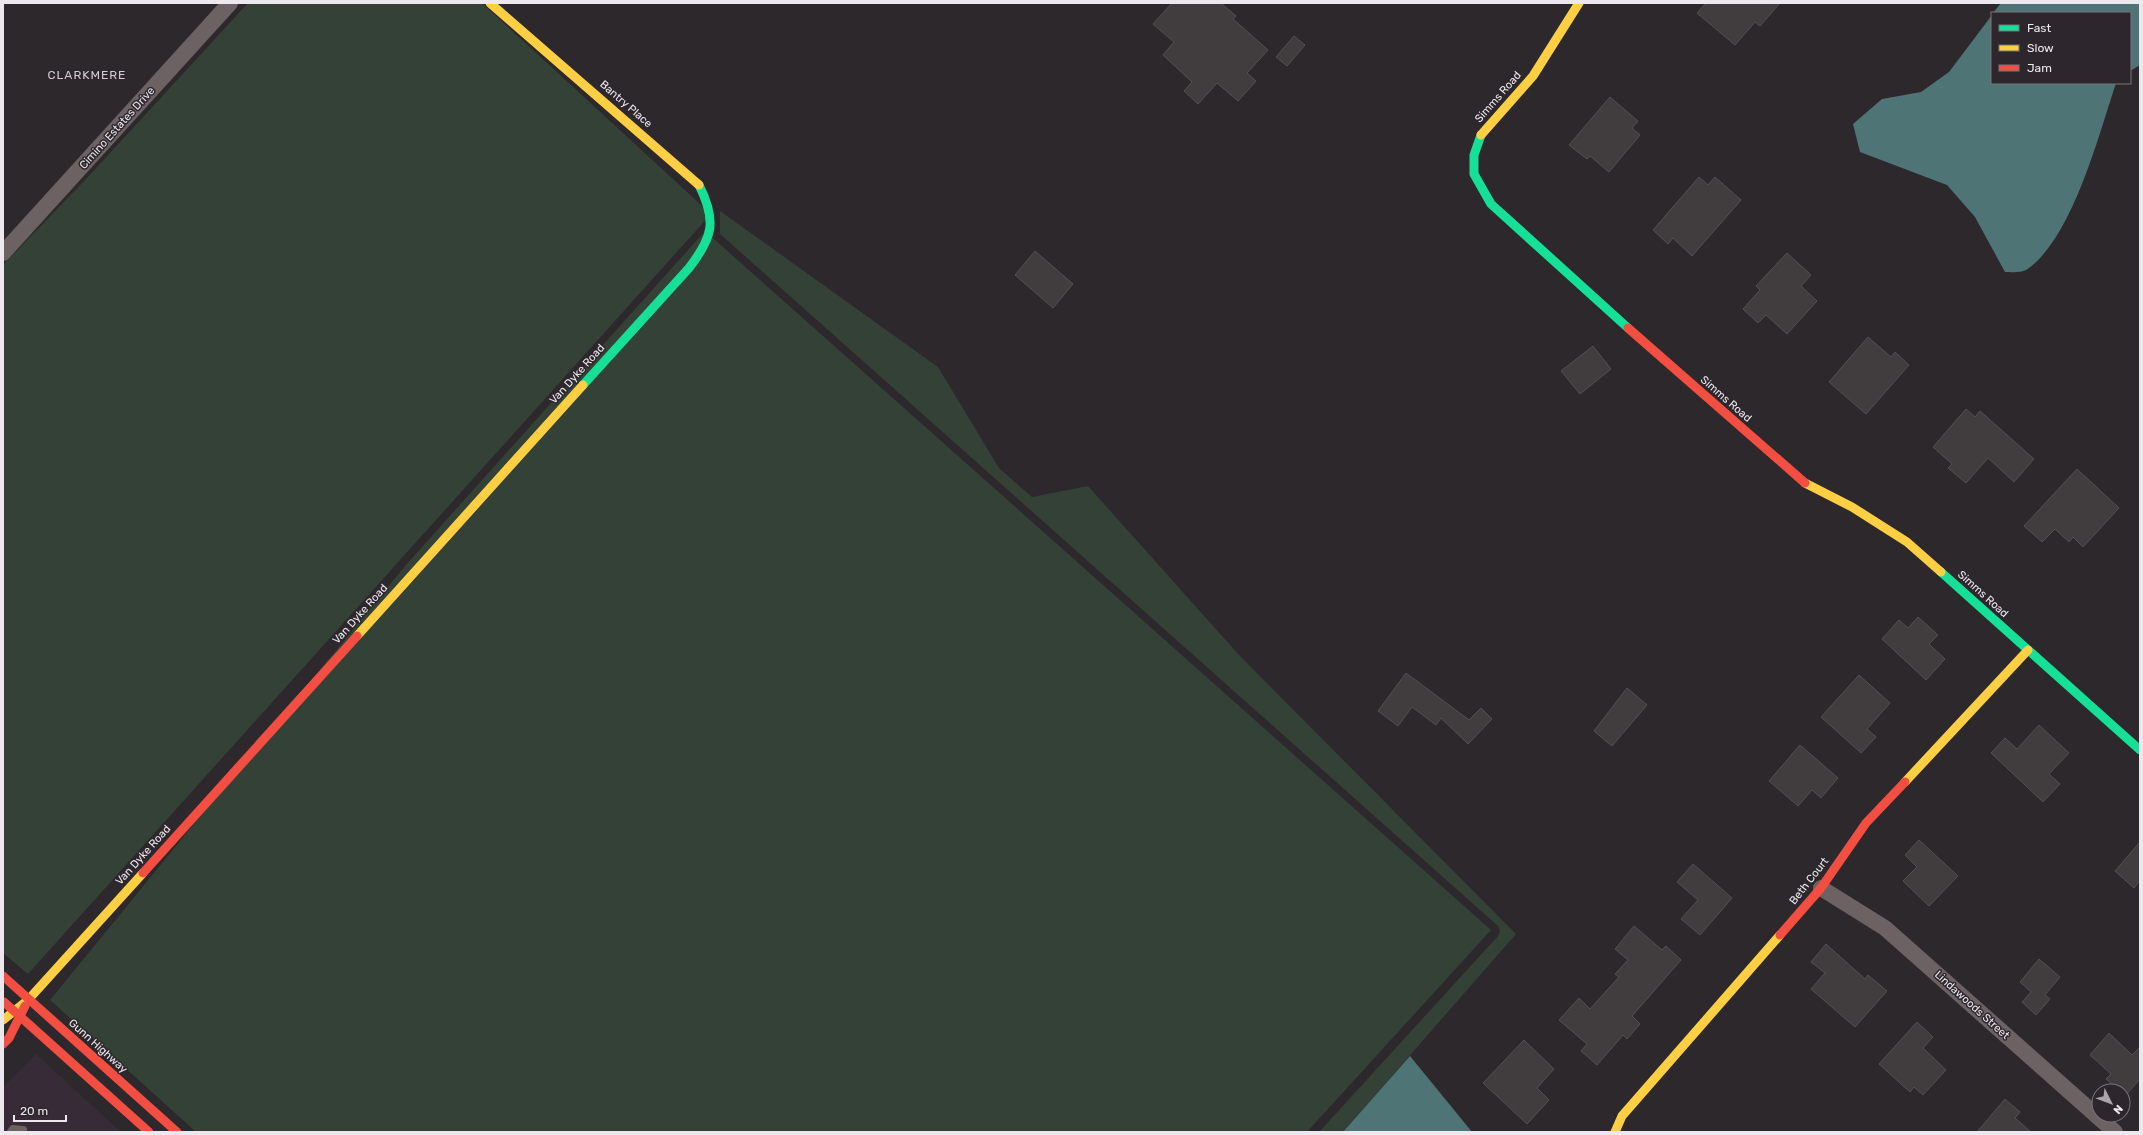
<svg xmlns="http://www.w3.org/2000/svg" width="2143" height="1135" font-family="Rubik,sans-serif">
	<rect width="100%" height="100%" fill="#2c282c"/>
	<path fill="#362b36" d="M36 1054 121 1132H3V1087Z"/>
	<g fill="#344137">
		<path d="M248 3H482L711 214 28 974 3 953V265L86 179Z"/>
		<path d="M720 211 938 367 999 468 1032 497 1088 486 1240 656 1516 934 1343 1132H1319L1498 936 1500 931 1498 926 720 234Z"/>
		<path d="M705 231 1491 930 1307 1132H196L50 1000 405 566Z"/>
	</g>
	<g fill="#4f7476">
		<path d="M2001 3H2140V65L2130 71V13H1993Z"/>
		<path d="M1992 15V83H2116C2099 134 2072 240 2026 270 2021 273 2011 272 2005 272L1975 217 1947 185 1860 152 1853 124 1882 99 1921 92 1949 72Z"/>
		<path d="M1410 1056 1472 1132H1343Z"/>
	</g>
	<g fill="#413d3f" stroke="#545052">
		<path d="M1172 3H1221L1236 16 1233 19 1268 50 1247 73 1256 81 1238 101 1217 83 1198 104 1184 91 1192 82 1163 55 1174 42 1153 24Z"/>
		<path d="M1706 3H1780L1760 26 1755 22 1735 45 1697 13Z"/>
		<path d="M1294 36 1305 45 1287 66 1276 57Z"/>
		<path d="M1610 97 1638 121 1632 128 1640 135 1609 172 1590 156 1587 159 1569 145Z"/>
		<path d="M1699 177 1708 185 1715 177 1741 200 1692 256 1673 238 1668 244 1653 230Z"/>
		<path d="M1035 251 1073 284 1053 308 1015 275Z"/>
		<path d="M1787 253 1811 275 1801 286 1817 301 1787 334 1766 315 1758 323 1743 309 1760 290 1756 286Z"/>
		<path d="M1868 337 1891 357 1895 352 1909 365 1866 414 1829 382Z"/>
		<path d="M1593 346 1611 369 1580 394 1561 371Z"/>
		<path d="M1966 409 1975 417 1980 411 2034 459 2014 482 1988 458 1966 483 1948 468 1952 464 1933 447Z"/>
		<path d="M2077 469 2119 508 2083 547 2073 537 2069 542 2055 529 2042 542 2024 526Z"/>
		<path d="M1918 617 1938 635 1929 644 1945 659 1926 680 1882 639 1899 620 1908 628Z"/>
		<path d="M1406 673 1469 720 1481 708 1492 719 1468 744 1441 718 1436 725 1412 707 1398 726 1378 711Z"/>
		<path d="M1859 675 1890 703 1867 729 1876 737 1861 753 1821 717Z"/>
		<path d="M1627 688 1647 705 1612 746 1594 731Z"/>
		<path d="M2039 725 2069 753 2049 774 2060 784 2043 802 1991 753 2005 738 2017 749Z"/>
		<path d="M1800 745 1838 778 1821 798 1812 790 1798 806 1769 781Z"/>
		<path d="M1919 840 1958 876 1929 906 1903 881 1917 867 1905 855Z"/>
		<path d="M2140 842V880L2134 888 2115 871Z"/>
		<path d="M1693 864 1732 898 1700 935 1681 919 1698 900 1677 882Z"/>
		<path d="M1634 926 1662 950 1666 946 1681 960 1632 1016 1640 1024 1627 1039 1623 1035 1597 1065 1581 1051 1587 1044 1559 1020 1579 998 1590 1009 1619 977 1615 974 1628 960 1615 949Z"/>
		<path d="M1826 944 1865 979 1868 975 1887 991 1855 1027 1811 989 1825 973 1811 962Z"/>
		<path d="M2039 959 2060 977 2045 995 2050 999 2036 1015 2022 1002 2031 992 2020 982Z"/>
		<path d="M1917 1022 1933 1037 1923 1048 1946 1070 1923 1095 1914 1087 1910 1092 1879 1064Z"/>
		<path d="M2109 1033 2132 1055 2140 1047V1079L2125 1096 2123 1091H2120L2106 1079 2111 1074 2090 1055Z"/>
		<path d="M1524 1040 1554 1069 1537 1088 1549 1100 1527 1124 1483 1083Z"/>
		<path d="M2005 1099 2020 1112 2015 1118 2031 1132H1977Z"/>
	</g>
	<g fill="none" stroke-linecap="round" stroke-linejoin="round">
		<path stroke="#6c6163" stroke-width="8" d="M11 1132 13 1129 23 1130"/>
		<g stroke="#6c6163" stroke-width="16">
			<path d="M3 253 230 3"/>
			<path d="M1821 888 1885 928 2115 1132"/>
		</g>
		<g stroke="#16e098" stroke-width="9">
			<path d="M1481 135 1474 155V174L1491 204 1628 328"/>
			<path d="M583 385 689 268C713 237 717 221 699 185"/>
			<path d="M1941 572 2140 750"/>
		</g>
		<g stroke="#ffcf43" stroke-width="9">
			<path d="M490 3 699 185"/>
			<path d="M1481 135 1533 76 1579 3"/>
			<path d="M1805 483 1852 507 1907 542 1941 572"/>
			<path d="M357 636 583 385"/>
			<path d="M1905 782 2028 650"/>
			<path d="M3 1020 28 1000 143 873"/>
			<path d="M1615 1132 1622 1116 1780 935"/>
		</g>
		<g stroke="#f24e42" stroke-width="9">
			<path d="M1628 328 1805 483"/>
			<path d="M143 873 357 636"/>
			<path d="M1780 935 1821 888 1866 823 1905 782"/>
			<path d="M3 976 177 1132"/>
			<path d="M4 1002 149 1132"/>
			<path d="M3 1044 9 1038 25 1006"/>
		</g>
	</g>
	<g text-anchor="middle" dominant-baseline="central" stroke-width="3" stroke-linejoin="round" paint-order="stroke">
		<g font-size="11" fill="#ece8ed" stroke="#2d272d">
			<text transform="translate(1498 97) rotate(-49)">Simms Road</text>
			<text transform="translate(626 104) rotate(41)">Bantry Place</text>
			<text transform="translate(117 128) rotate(-48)">Cimino Estates Drive</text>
			<text transform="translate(577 374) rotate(-48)">Van Dyke Road</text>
			<text transform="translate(1726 399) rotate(41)">Simms Road</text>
			<text transform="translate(1983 594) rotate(42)">Simms Road</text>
			<text transform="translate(360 614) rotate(-48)">Van Dyke Road</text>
			<text transform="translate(143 855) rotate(-48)">Van Dyke Road</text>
			<text transform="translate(1809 881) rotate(-52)">Beth Court</text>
			<text transform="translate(1972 1005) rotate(42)">Lindawoods Street</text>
			<text transform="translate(98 1046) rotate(42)">Gunn Highway</text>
		</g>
		<g font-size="12" letter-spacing="1" fill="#d6cdd6" stroke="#2d272d">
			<text x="87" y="75">CLARKMERE</text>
		</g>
	</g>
	<rect width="2143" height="1135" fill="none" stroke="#ece8ed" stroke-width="8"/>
	<rect x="1991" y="12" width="140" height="72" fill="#2d272d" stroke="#79747a"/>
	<rect x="1999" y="25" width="20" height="6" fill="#16e098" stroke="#79747a"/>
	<text x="2027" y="32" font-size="12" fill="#ece8ed">Fast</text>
	<rect x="1999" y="45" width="20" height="6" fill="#ffcf43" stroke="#79747a"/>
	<text x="2027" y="52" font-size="12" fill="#ece8ed">Slow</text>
	<rect x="1999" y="65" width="20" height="6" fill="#f24e42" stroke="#79747a"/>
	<text x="2027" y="72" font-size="12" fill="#ece8ed">Jam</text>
	<g transform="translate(2111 1103) rotate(132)"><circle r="19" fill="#2d272d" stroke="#79747a"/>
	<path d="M0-3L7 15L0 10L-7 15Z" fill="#a9a5a9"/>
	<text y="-6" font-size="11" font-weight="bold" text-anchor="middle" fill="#ece8ed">N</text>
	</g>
	<path d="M14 1115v6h52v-6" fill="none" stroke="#ece8ed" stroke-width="2"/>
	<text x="20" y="1115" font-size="12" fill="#ece8ed" stroke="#2d272d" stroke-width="3" paint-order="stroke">20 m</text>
</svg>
